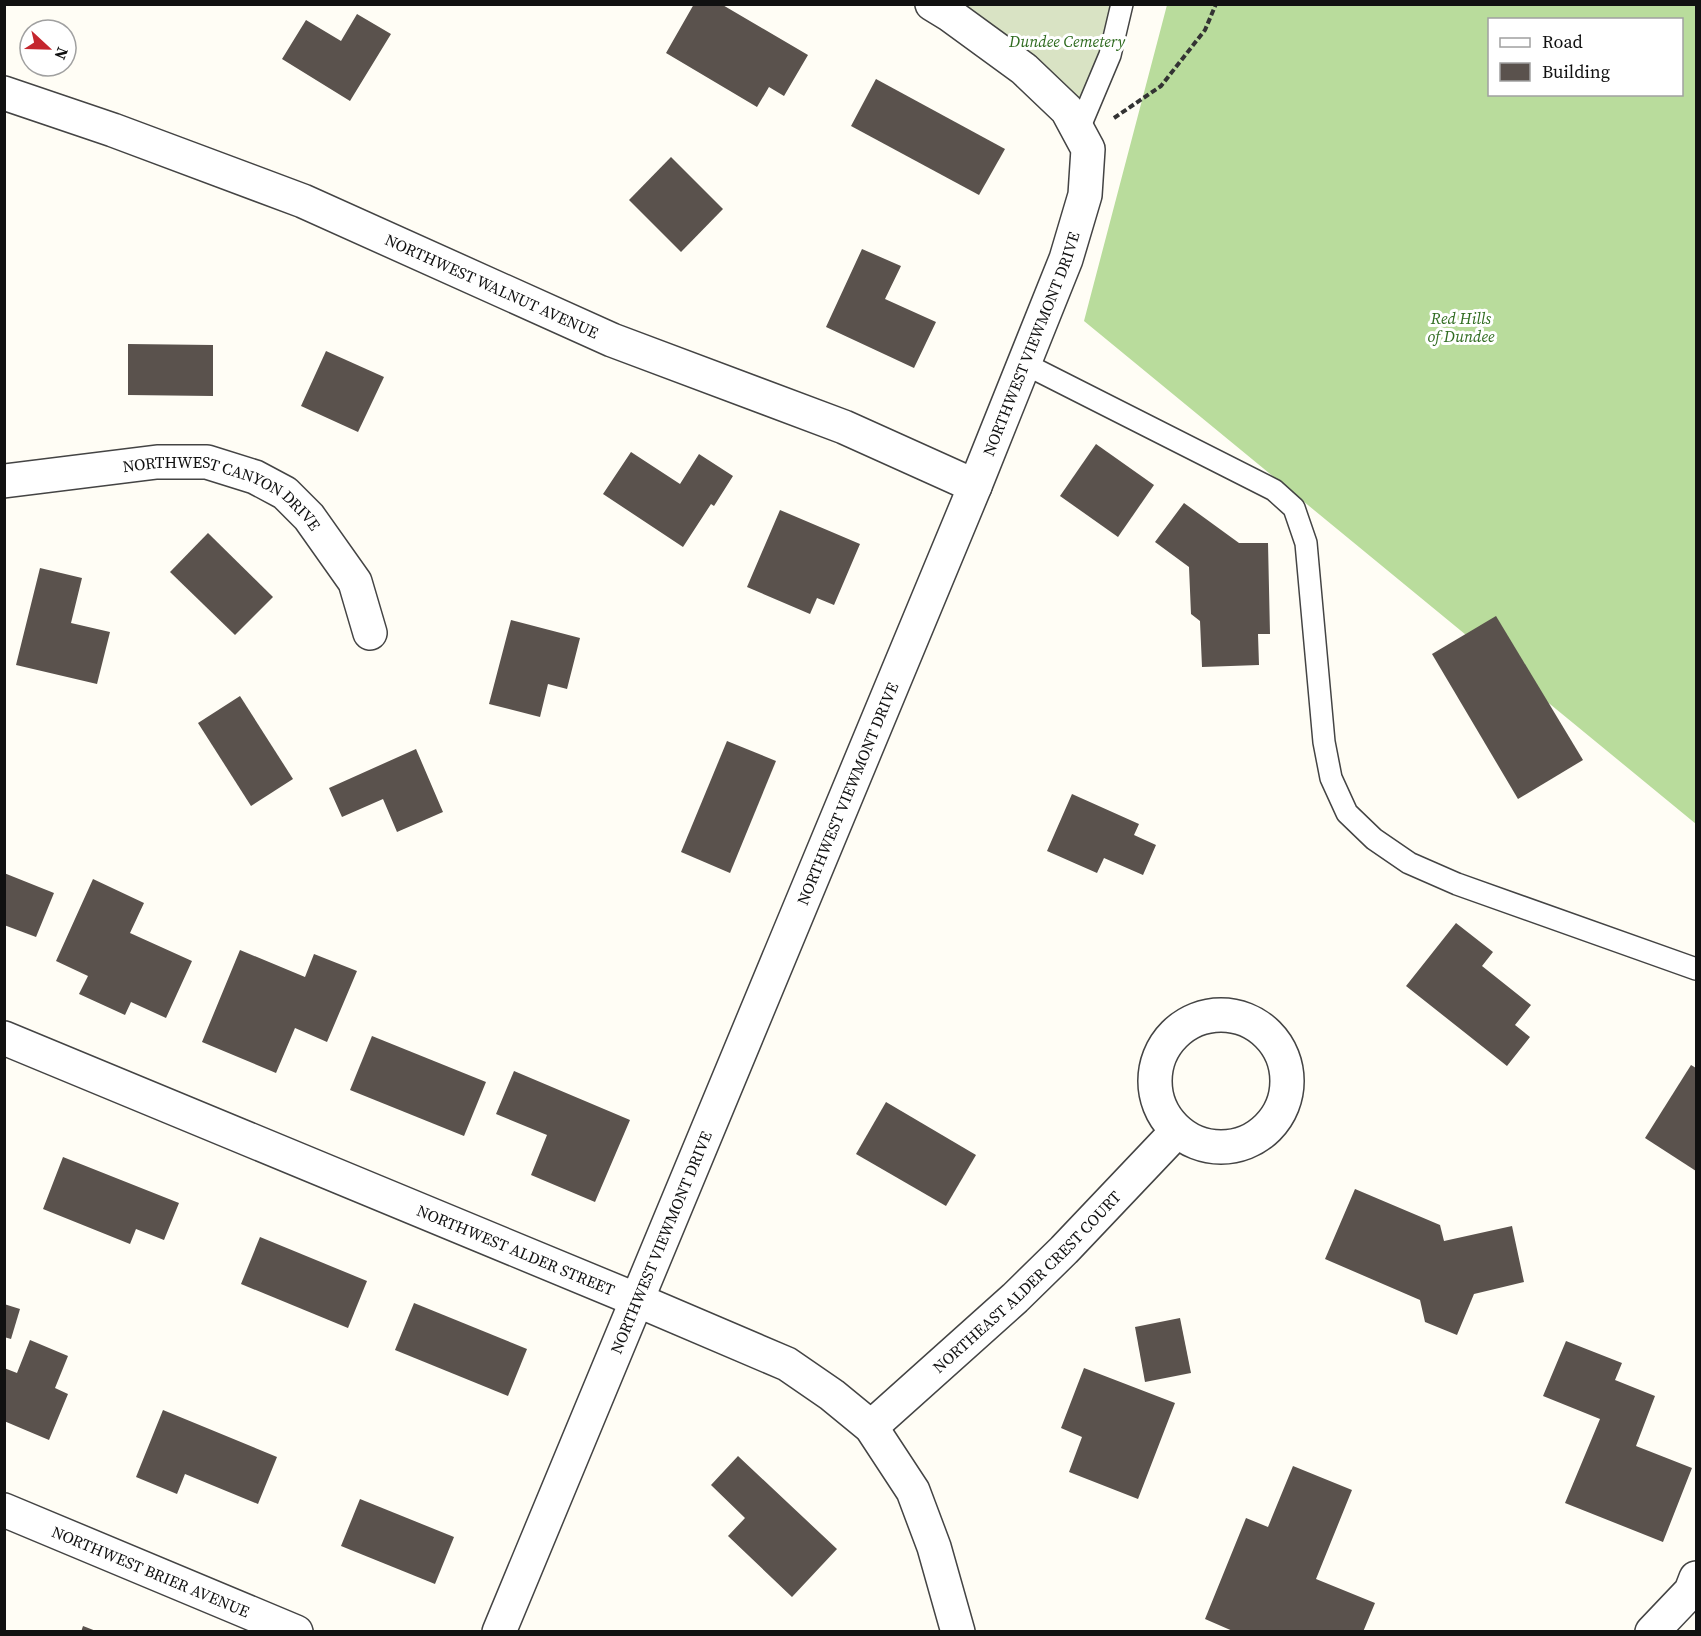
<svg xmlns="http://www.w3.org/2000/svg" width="1701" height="1636" font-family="'Source Serif 4',serif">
	<rect width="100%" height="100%" fill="#fffdf5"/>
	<path fill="#b9dc9c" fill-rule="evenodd" d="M1167 5H1696V824L1084 321ZM1490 20H1682V94H1490Z"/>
	<path fill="#d9e3c4" d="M956 5H1114L1103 52 1080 107Z"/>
	<g fill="#5a524d">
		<path d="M694 4H721L808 55 784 96 769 87 757 107 666 53Z"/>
		<path d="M357 14 391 34 350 101 282 59 306 20 341 41Z"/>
		<path d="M876 79 1005 149 979 195 851 126Z"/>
		<path d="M671 157 723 209 681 252 629 200Z"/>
		<path d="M862 249 901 266 885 299 936 322 914 368 826 327Z"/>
		<path d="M128 344 213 345V396L128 395Z"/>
		<path d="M326 351 384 377 358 432 301 406Z"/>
		<path d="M1096 444 1154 485 1118 537 1060 496Z"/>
		<path d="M631 452 680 484 699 454 733 476 714 506 711 504 683 547 603 494Z"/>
		<path d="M1184 503 1239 543H1268L1270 634H1258L1259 665 1202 667 1200 621 1191 614 1189 567 1155 542Z"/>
		<path d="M780 510 860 544 834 605 817 598 810 614 747 587Z"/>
		<path d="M208 533 273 597 235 635 170 572Z"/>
		<path d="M40 568 82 578 71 623 110 632 97 684 16 665Z"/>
		<path d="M1496 616 1583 760 1518 799 1432 654Z"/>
		<path d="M511 620 580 638 567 689 548 684 540 717 489 704Z"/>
		<path d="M240 696 293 779 251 806 198 723Z"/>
		<path d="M727 741 776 761 730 873 681 852Z"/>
		<path d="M416 749 443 812 397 832 383 799 342 817 329 788Z"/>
		<path d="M1072 794 1139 824 1134 835 1156 845 1143 875 1104 858 1097 873 1047 851Z"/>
		<path d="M4 873 54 893 36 937 4 925Z"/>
		<path d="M93 879 144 903 130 933 192 961 166 1018 131 1002 125 1015 79 994 88 976 56 961Z"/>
		<path d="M1456 923 1493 952 1482 966 1531 1005 1515 1025 1530 1037 1507 1066 1406 986Z"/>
		<path d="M240 950 305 977 314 954 357 971 327 1042 295 1028 276 1073 202 1042Z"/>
		<path d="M372 1036 486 1082 464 1136 350 1090Z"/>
		<path d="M1691 1065 1696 1068V1171L1645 1138Z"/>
		<path d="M514 1071 630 1120 595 1202 531 1175 547 1135 496 1114Z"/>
		<path d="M886 1102 976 1155 946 1206 856 1154Z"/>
		<path d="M63 1157 179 1203 164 1240 136 1229 130 1244 43 1209Z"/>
		<path d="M1355 1189 1440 1225 1444 1241 1512 1226 1524 1282 1474 1294 1457 1335 1425 1322 1420 1300 1325 1259Z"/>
		<path d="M260 1237 367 1281 348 1328 241 1284Z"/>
		<path d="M414 1303 527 1349 508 1396 395 1350Z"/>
		<path d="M4 1304 20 1309 11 1339 4 1337Z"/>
		<path d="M1180 1318 1191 1373 1145 1382 1135 1327Z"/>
		<path d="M30 1340 68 1356 55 1388 68 1394 49 1440 4 1421V1368L17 1373Z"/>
		<path d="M1566 1341 1622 1363 1615 1380 1655 1396 1636 1446 1692 1468 1663 1542 1565 1503 1600 1419 1543 1396Z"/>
		<path d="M1084 1368 1175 1403 1138 1499 1069 1472 1082 1437 1061 1428Z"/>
		<path d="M163 1410 277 1457 258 1504 185 1474 177 1494 136 1477Z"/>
		<path d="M738 1456 837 1549 792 1597 728 1536 745 1518 711 1485Z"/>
		<path d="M1293 1466 1352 1490 1316 1579 1375 1603 1363 1632H1235L1205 1619 1246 1518 1268 1527Z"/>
		<path d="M360 1499 454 1537 435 1584 341 1546Z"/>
		<path d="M83 1626 96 1631V1632H81Z"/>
	</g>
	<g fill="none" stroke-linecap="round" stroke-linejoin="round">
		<defs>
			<g id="lane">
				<path d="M1078 131 1110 55 1122 4"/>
				<path d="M1025 364 1274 490 1294 508 1306 543 1324 742 1331 778 1347 813 1374 839 1409 863 1457 884 1696 969"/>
			</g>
			<g id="street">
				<path id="s1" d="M4 93 113 130 303 201 612 340 844 427 975 486"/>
				<path id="s2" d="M4 481 157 462H207L255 477 285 493 309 517 355 582 370 633"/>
				<circle cx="1221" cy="1081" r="66"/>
				<path id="s3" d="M4 1038 637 1300 787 1364 832 1395 871 1427 913 1491 934 1547 958 1632"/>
				<path id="s4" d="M871 1427 1015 1298 1064 1250 1177 1131"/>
				<path id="s5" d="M4 1510 296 1632"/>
				<path id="s6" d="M499 1632 975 486 1066 259 1085 195 1088 149 1067 110 1024 69 950 15 932 4"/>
				<path d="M1652 1632 1691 1591 1696 1578"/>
			</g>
		</defs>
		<use href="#lane" stroke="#444" stroke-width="24"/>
		<use href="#street" stroke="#444" stroke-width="36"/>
		<path stroke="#333" stroke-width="4" stroke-dasharray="6 3" stroke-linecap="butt" d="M1114 118 1161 86 1205 30 1216 4"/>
		<use href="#lane" stroke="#fff" stroke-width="21"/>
		<use href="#street" stroke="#fff" stroke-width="33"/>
	</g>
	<g text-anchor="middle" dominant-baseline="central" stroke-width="6" stroke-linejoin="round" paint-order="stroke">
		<g font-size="16" font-style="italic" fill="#2f6b1f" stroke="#fff">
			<text x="1067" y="41">Dundee Cemetery</text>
			<text x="1461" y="318">Red Hills<tspan x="1461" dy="18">of Dundee</tspan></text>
		</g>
		<g font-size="16" fill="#111" stroke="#fff">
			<text stroke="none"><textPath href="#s1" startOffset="525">NORTHWEST WALNUT AVENUE</textPath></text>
			<text stroke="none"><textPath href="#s6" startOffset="1394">NORTHWEST VIEWMONT DRIVE</textPath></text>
			<text stroke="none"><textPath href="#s2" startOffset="228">NORTHWEST CANYON DRIVE</textPath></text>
			<text stroke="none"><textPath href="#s6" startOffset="908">NORTHWEST VIEWMONT DRIVE</textPath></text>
			<text stroke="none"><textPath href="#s6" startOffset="422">NORTHWEST VIEWMONT DRIVE</textPath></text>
			<text stroke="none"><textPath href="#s3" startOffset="554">NORTHWEST ALDER STREET</textPath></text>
			<text stroke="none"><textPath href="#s4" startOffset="213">NORTHEAST ALDER CREST COURT</textPath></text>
			<text stroke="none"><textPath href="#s5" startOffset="159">NORTHWEST BRIER AVENUE</textPath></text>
		</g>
	</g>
	<rect width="1701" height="1636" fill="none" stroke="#111111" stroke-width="12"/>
	<rect x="1488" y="18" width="195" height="78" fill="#ffffff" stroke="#a0a0a0" stroke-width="1.5"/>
	<rect x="1500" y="38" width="30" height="9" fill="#ffffff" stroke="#a0a0a0" stroke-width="1.5"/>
	<text x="1542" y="48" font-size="18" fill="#111111">Road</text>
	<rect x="1500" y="63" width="30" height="18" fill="#5a524d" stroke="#a0a0a0" stroke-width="1.5"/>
	<text x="1542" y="78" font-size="18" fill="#111111">Building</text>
	<g transform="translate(48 48) rotate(112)"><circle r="28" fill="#ffffff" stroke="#a0a0a0" stroke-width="1.5"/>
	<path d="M0-4.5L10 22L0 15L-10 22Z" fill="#c4262e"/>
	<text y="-9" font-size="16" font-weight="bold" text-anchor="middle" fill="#111111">N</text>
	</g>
</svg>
